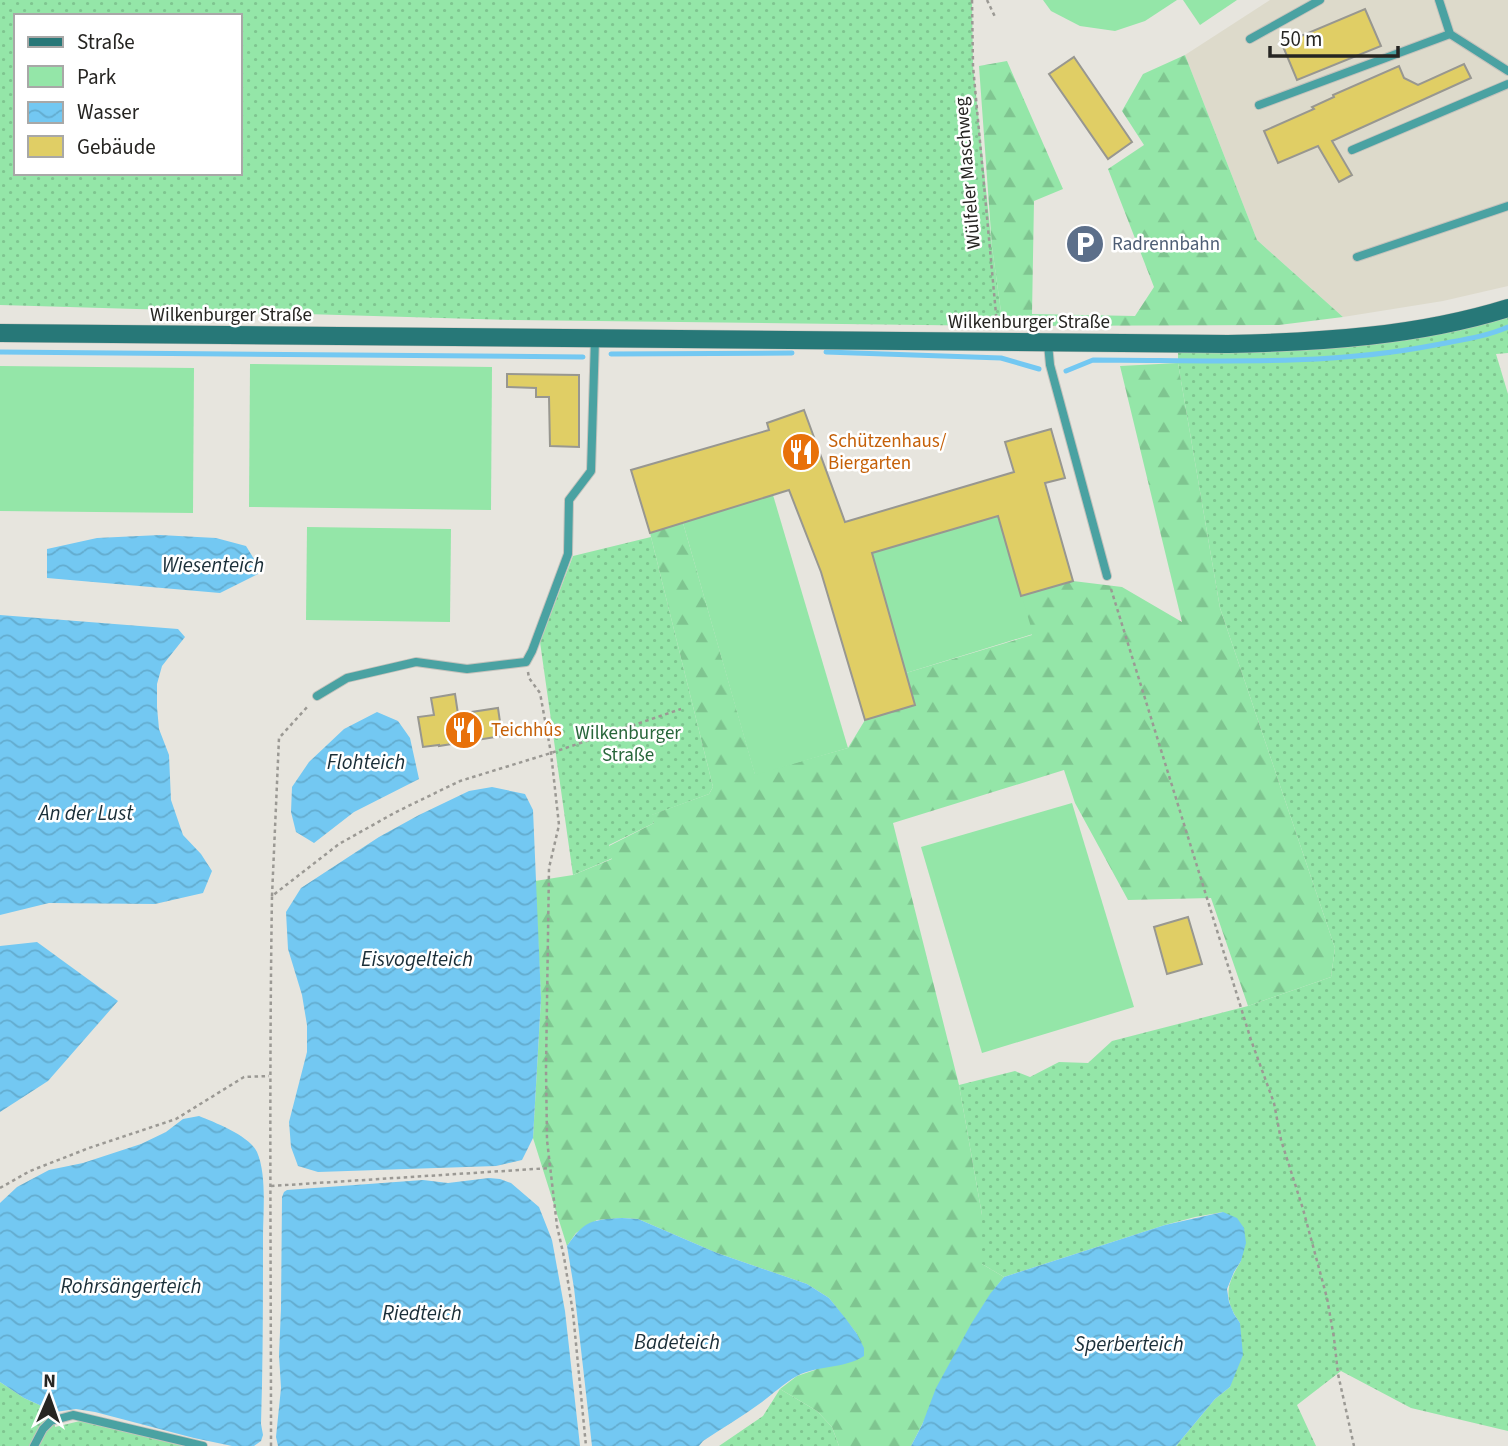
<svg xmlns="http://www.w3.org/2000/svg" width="1508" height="1446" font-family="'Source Sans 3',sans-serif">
	<defs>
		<pattern id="green-dots" width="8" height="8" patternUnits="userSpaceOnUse" patternTransform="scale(1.75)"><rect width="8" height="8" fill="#94e6a8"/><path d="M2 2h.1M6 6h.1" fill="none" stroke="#7fc590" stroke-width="1.8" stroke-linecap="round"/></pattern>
		<pattern id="forest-firs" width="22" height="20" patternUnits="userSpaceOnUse" patternTransform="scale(1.75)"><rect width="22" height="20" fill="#94e6a8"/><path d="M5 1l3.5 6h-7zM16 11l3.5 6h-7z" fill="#7fc590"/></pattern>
		<pattern id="water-waves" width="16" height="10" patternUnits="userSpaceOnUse" patternTransform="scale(1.75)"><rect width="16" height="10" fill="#73c8f2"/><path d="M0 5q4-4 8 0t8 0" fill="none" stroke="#63accf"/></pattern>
	</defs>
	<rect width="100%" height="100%" fill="#e7e5de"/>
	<path fill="#dddacb" d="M1270 0H1508V286L1443 301 1343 317 1257 240 1185 55Z"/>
	<g fill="url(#green-dots)" fill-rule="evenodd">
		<path d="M0 0H972L973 66 992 247 1003 326 513 320 0 305ZM16 16H240V173H16Z"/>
		<path d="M1508 308V353L1496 354 1508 394V1431L1411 1408 1341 1371 1297 1405 1316 1446H1176L1215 1399 1230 1387 1240 1323C1223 1299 1226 1285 1241 1261L1223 1212 1195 1217 1165 1225 1004 1277 982 1264V1215L959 1085 1015 1071 1030 1077 1059 1062 1088 1063 1112 1041 1248 1006 1331 977 1335 948 1220 608 1178 363V344L1292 343Z"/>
		<path d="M651 537 713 787 709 794 652 815 654 823 609 845 613 858 573 875 540 642 573 556Z"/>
		<path d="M0 1382 24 1398 55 1412V1427L80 1421 190 1446H0Z"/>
		<path d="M780 1389 817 1411 832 1427 839 1446H719L763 1416Z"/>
	</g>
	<g fill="url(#forest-firs)">
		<path d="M1185 55 1257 240 1343 317 1279 325 1003 326 992 247 979 66 1007 61 1063 189 1034 201 1032 314 1135 316 1154 287 1108 169 1144 145 1122 111 1143 74Z"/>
		<path d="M1178 363 1220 608 1335 948 1331 977 1248 1006 1211 898 1128 900 1075 803 1064 770 893 823 959 1085 982 1215V1264L1004 1277C963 1327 942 1389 911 1446H839L832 1427 817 1411 780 1389 797 1376 815 1370 857 1334 829 1298 807 1284 717 1253 638 1219 622 1218 597 1220 576 1233 567 1246 533 1138 541 998 535 881 573 875 612 859 609 846 654 823 651 815 709 794 713 787 650 533 683 523 755 774 848 748 865 720 915 705 906 673 1032 635 1021 596 1073 581 1122 587 1182 622 1120 366Z"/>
	</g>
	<g fill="#94e6a8">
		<path d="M1043 0H1177L1145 21 1115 31 1080 26 1051 11Z"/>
		<path d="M1183 0H1237L1200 25Z"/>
		<path d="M250 364 492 367 491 510 249 507Z"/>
		<path d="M0 366 194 368 193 513 0 511Z"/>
		<path d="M773 495 848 748 755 775 683 523Z"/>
		<path d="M998 516 1033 634 906 673 872 553Z"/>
		<path d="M307 527 451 529 450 622 306 620Z"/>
		<path d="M1072 803 1134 1007 982 1053 921 847Z"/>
	</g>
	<g fill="url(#water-waves)">
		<path d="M160 535 216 538 246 546 262 572 220 593 47 578V549L97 538Z"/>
		<path d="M0 615 178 629 185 637 162 666 157 684V707L159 729 169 755 171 800 183 835 201 854 212 871 203 893 155 904 49 903 0 915Z"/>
		<path d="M377 712 398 721 410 738 419 779 354 812 314 843 296 832 291 812 292 787 309 762 344 729Z"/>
		<path d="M492 787 525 794 533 810 541 998 533 1138 522 1160 496 1166 318 1172 298 1166 291 1147 289 1122 307 1052V1025L302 995 288 949 286 912 301 888 379 837 419 815 469 791Z"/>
		<path d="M37 942 118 1001 48 1081 0 1112V946Z"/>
		<path d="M199 1116C214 1122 250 1136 257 1152 267 1175 263 1212 263 1237 263 1299 263 1361 261 1424L263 1435 261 1441 254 1446H232L194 1438 95 1412 76 1409 55 1412 24 1398 0 1382V1203L17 1187 49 1170 83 1163 141 1144 166 1132 183 1119Z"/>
		<path d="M489 1178 500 1179 511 1183 539 1207 552 1240 565 1311 580 1446H278L276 1437 281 1388 279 1355 281 1309 282 1197 284 1192 287 1190 423 1180 448 1183Z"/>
		<path d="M1223 1212 1237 1218 1244 1228 1246 1243 1241 1261 1234 1272 1227 1289 1229 1302 1234 1314 1240 1323 1243 1355 1230 1387 1215 1399 1176 1446H911L922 1425 936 1388 971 1324 990 1294 1004 1277 1165 1225Z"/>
		<path d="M622 1218 638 1219 717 1253 807 1284 829 1298 846 1319 857 1334 864 1348V1356C844 1369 818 1365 797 1376 784 1383 773 1394 762 1402 743 1416 722 1428 703 1441L699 1446H592L574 1288 567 1246C585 1220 591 1220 622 1218Z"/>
	</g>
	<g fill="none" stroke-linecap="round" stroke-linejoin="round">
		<g stroke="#73c8f2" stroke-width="5">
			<path d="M0 352 583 357"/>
			<path d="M826 352 1001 358 1039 369"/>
			<path d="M611 354 792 353"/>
			<path d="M1066 371 1093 360C1207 360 1323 367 1435 345 1460 340 1485 337 1508 327"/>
		</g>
	</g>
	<g fill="#e0ce65" stroke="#989790" stroke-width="2">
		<path d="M1365 9 1381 46 1297 80 1282 44Z"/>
		<path d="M1074 57 1132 142 1108 159 1049 74Z"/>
		<path d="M1464 64 1471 78 1332 141 1352 175 1339 182 1318 146 1278 163 1264 131 1314 109 1312 107 1334 97 1333 95 1399 66 1404 78 1418 85Z"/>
		<path d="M507 374 579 375V447L550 446 549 397H536V388L507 387Z"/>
		<path d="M804 410 845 522 1014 472 1005 442 1051 429 1065 478 1045 483 1073 581 1021 596 998 516 872 553 915 705 865 720 821 572 789 490 650 533 631 470 769 430 767 423Z"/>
		<path d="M455 694 458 714 498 708 502 736 439 746V745L423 747 418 717 434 715 431 698Z"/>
		<path d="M1188 917 1202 964 1167 974 1154 927Z"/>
	</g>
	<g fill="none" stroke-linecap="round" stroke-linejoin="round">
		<defs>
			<g id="lane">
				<path d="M1439 0 1450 34 1508 71"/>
				<path d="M1250 39 1320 0"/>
				<path d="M1259 105 1450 34"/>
				<path d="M1352 150 1508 84"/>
				<path d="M1357 257 1508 206"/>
				<path d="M1048 344 1050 365 1107 576"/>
				<path d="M317 696 347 678 416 662 467 669 526 662 532 651 568 554 569 500 591 471 595 338"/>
				<path d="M34 1446 43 1429 51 1421 73 1415 203 1446"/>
			</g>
			<path id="secondary" d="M0 333 1228 344C1322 342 1418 336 1508 308"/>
		</defs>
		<use href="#lane" stroke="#c4c2bc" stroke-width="10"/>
		<use href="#secondary" stroke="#c4c2bc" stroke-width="19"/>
		<g stroke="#9b9994" stroke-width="2.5" stroke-dasharray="3.5 3.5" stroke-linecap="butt">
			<path d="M972 0 973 66 997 325"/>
			<path d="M987 0 996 19"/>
			<path d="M1111 589 1251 1040 1274 1103 1281 1140 1303 1209 1327 1298 1334 1338 1338 1374 1354 1446"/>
			<path d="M528 672 529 678 540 693 551 753 559 825 549 868 546 1069 547 1140 557 1226 564 1257 573 1313 586 1446"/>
			<path d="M272 896 279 738 309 705"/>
			<path d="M271 1186 550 1168"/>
			<path d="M0 1188 30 1171 89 1148 176 1119 244 1077 269 1076"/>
			<path d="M271 1446C271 1263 269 1080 272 896L339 844 396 812 460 781 551 753 681 709"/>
		</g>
		<use href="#lane" stroke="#4aa2a2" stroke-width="8"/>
		<use href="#secondary" stroke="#277878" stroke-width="18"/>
	</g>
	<defs>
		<symbol id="parking-disc" viewBox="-11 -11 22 22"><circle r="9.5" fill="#5c6f8a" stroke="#fff"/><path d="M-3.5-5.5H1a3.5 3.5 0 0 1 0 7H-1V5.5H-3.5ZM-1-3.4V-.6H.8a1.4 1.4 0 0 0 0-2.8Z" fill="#fff"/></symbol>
		<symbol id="restaurant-disc" viewBox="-11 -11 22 22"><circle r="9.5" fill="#e8710a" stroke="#fff"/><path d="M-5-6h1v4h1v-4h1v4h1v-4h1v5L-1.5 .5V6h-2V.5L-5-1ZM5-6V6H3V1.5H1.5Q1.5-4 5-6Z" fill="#fff"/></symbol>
	</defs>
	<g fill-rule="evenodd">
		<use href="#parking-disc" x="1063" y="222" width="44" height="44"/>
		<use href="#restaurant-disc" x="779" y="430" width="44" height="44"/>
		<use href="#restaurant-disc" x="442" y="708" width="44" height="44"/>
	</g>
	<g text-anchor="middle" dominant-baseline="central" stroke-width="5" stroke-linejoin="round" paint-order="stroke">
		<g font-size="19" fill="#262522" stroke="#fff">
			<text transform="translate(968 173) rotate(-95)">Wülfeler Maschweg</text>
			<text x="231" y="315">Wilkenburger Straße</text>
			<text x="1029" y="322">Wilkenburger Straße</text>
		</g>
		<g font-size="19" fill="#4e5e75" stroke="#fff" text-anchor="start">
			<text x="1112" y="244">Radrennbahn</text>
		</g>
		<g font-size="19" fill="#c56008" stroke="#fff" text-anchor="start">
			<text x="828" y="441">Schützenhaus/<tspan x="828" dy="22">Biergarten</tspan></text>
			<text x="491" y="730">Teichhûs</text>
		</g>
		<g font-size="19" fill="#28663b" stroke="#fff">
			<text x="628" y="733">Wilkenburger<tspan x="628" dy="22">Straße</tspan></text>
		</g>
		<g font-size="21" font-style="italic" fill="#1a2e38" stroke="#fff">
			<text x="213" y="565">Wiesenteich</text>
			<text x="366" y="762">Flohteich</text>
			<text x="86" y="813">An der Lust</text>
			<text x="417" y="959">Eisvogelteich</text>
			<text x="131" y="1286">Rohrsängerteich</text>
			<text x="422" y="1313">Riedteich</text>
			<text x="677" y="1342">Badeteich</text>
			<text x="1129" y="1344">Sperberteich</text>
		</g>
	</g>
	<rect x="14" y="14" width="228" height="161" fill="#ffffff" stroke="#a8a8a7" stroke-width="2"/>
	<rect x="28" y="37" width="35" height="10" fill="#277878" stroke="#a8a8a7" stroke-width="2"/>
	<text x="77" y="49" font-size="21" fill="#262522">Straße</text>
	<rect x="28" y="66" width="35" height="21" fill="#94e6a8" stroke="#a8a8a7" stroke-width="2"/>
	<text x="77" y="84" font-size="21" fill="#262522">Park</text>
	<rect x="28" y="102" width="35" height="21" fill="url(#water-waves)" stroke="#a8a8a7" stroke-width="2"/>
	<text x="77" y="119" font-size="21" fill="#262522">Wasser</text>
	<rect x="28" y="136" width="35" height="21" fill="#e0ce65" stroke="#a8a8a7" stroke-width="2"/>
	<text x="77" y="154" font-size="21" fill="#262522">Gebäude</text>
	<g transform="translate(49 1397) rotate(2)" stroke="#ffffff" stroke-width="5" paint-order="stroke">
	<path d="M0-5L12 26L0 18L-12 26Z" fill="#262522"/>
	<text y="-10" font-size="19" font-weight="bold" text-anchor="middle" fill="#262522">N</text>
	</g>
	<path d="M1270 46v10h128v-10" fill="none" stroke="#262522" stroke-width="3.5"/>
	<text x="1280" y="46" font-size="21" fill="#262522" stroke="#ffffff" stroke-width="5" paint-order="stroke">50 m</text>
</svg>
